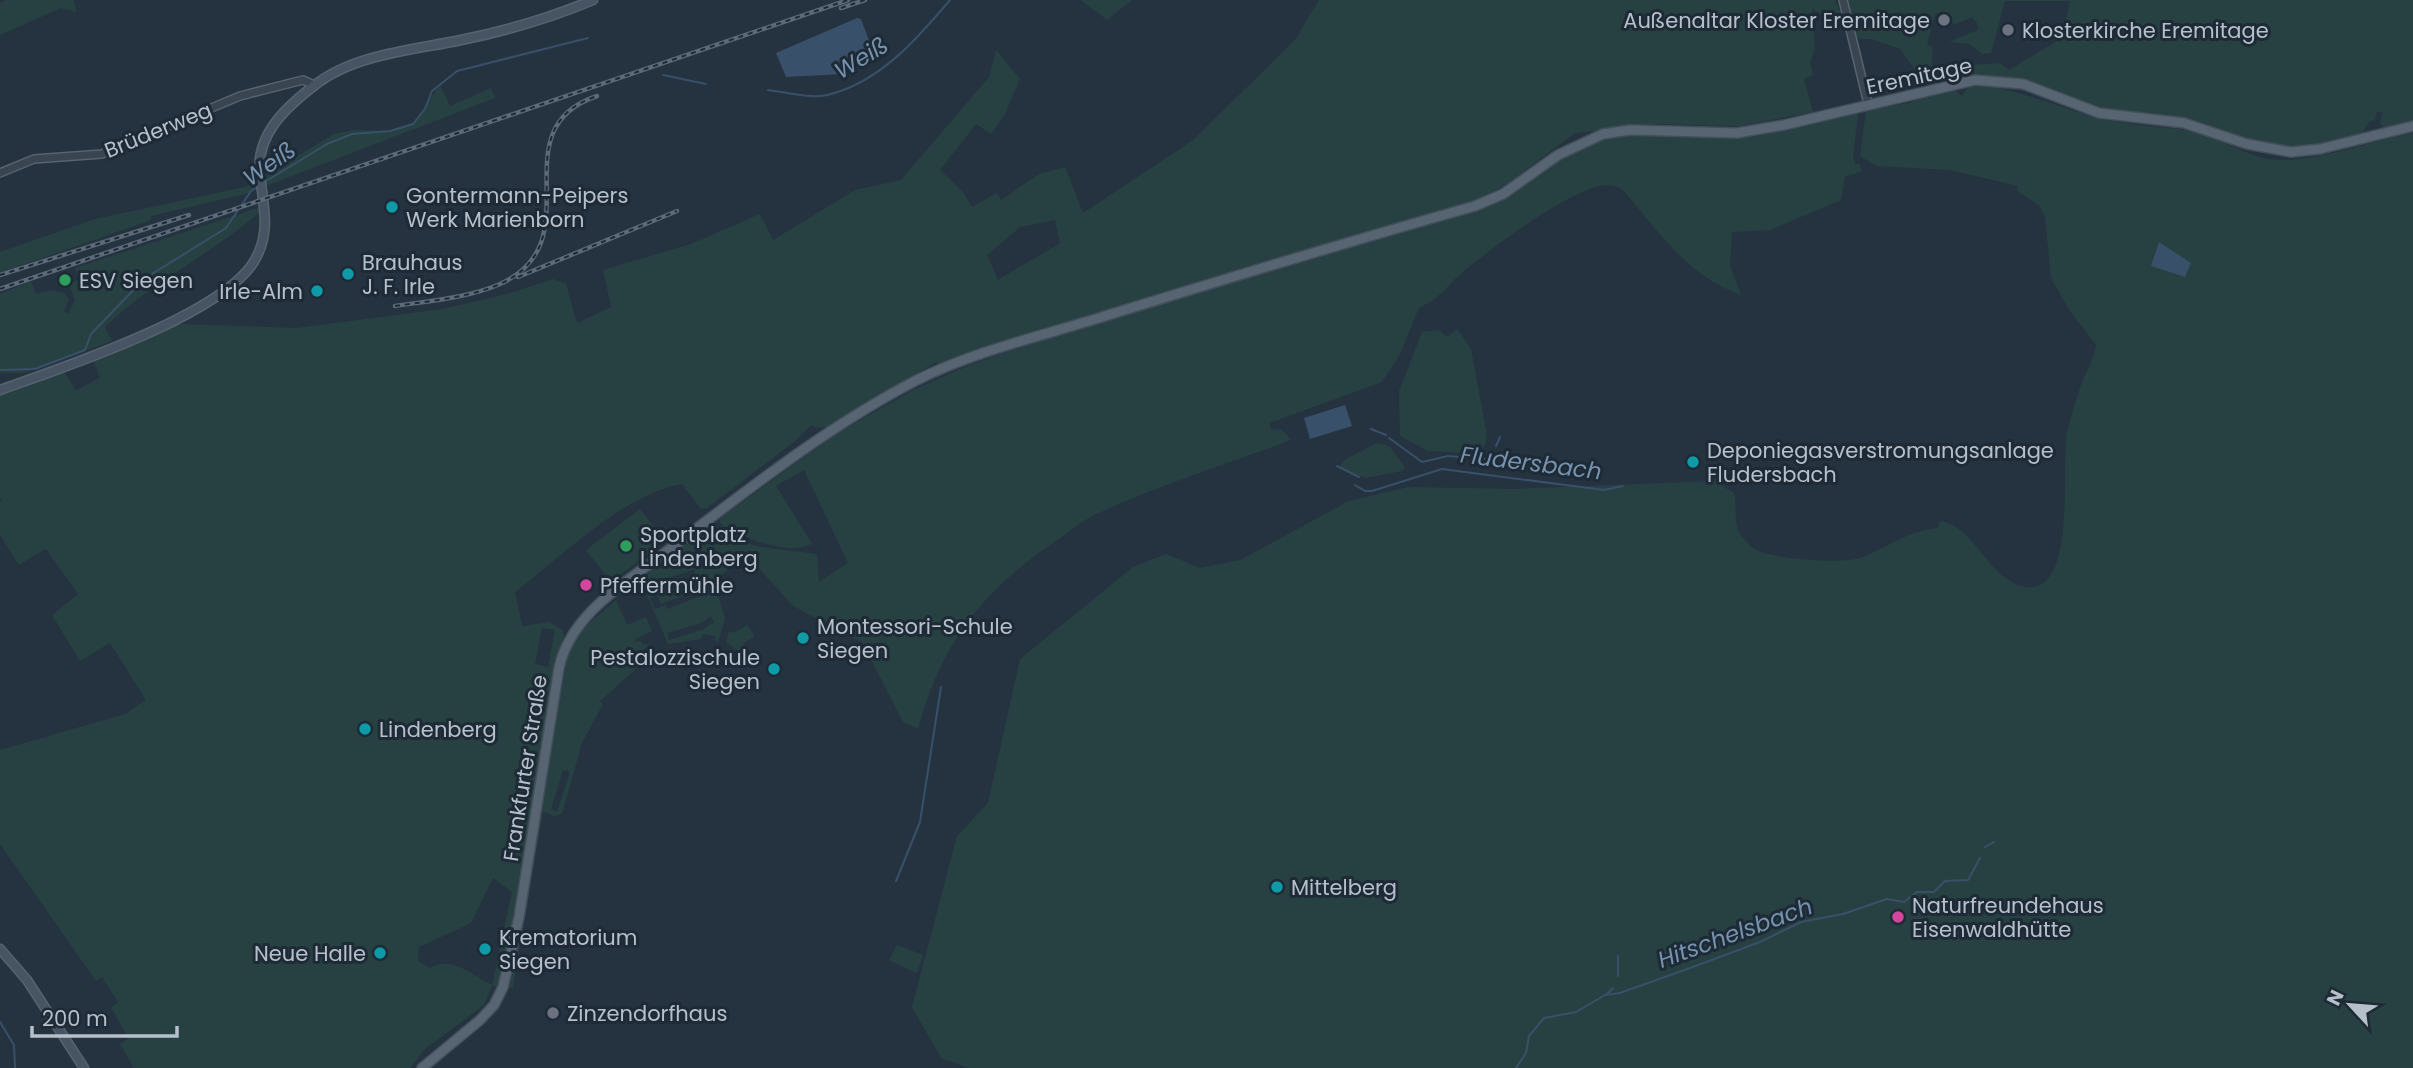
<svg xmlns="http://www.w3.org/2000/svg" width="2413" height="1068" font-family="Poppins,sans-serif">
	<rect width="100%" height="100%" fill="#253341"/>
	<g fill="#274142" fill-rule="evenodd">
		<path d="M6 0H74L76 12 61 8 0 35V3Z"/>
		<path d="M1081 0H1132L1107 20Z"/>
		<path d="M1319 0H1835L1844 20 1840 24 1812 9 1815 48 1810 63 1813 75 1804 79 1813 112 1738 126 1657 124 1575 133 1505 185 1477 201 1045 328 938 365 936 362 826 427 816 428 811 425 794 442 707 508 701 509 682 484C625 493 561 557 515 592L522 626 549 622 563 630 564 635 553 668 517 916 501 987 492 986 484 1005 425 1049 410 1068H134L120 1044 129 1038 111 1008 118 1002 102 977 96 981 0 844V750L125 714 146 700 110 643 80 661 52 615 78 594 46 549 19 565 0 535V502L3 501 0 498V395L63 371 76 390 100 378 93 360 180 324 297 328 442 309 507 294 553 279 566 284 577 323 611 307 603 270 691 244 760 214 773 240 855 190 901 180 989 77 996 50 1020 79 1005 114 991 134 976 124 940 170 964 193 972 207 997 193 1001 200 1039 174 1065 167 1083 213 1192 141 1295 40ZM1055 220 1060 243 998 280 987 255 1020 227ZM542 628 555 630 548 667 535 664ZM493 878 512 892 492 985C473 976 451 955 430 968L418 961 419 947 471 923Z"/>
		<path d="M1846 0H2413V121L2384 128 2380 123 2383 112H2377L2375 120 2370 121 2362 133 2340 139 2295 148 2279 146 2246 139 2201 122 2117 112 2007 78 1970 73 1971 65 2000 63 2009 70 2067 35 2064 29 2070 1H2005L1991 53 1982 54 1969 44 1949 42 1978 30 1977 23 1972 17 1954 25 1943 12 1935 14 1927 44 1933 47 1931 76 1922 80 1900 49 1872 39H1860L1857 36Z"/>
		<path d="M440 85 450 106 491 88 495 98 245 194 151 216V220L0 273V252L95 219 245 187 334 134 354 130 391 131 412 124Z"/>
		<path d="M1989 86C2028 93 2063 109 2102 119 2135 127 2169 125 2202 134 2228 142 2254 161 2283 160 2327 159 2370 141 2413 133V1068H969L941 1058 912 1007 957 836 988 803 1020 659 1133 567 1166 554 1200 568 1240 560 1349 501 1408 487 1513 489 1714 481 1734 493C1737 504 1734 519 1738 530 1741 537 1750 546 1756 550 1775 559 1844 565 1863 557 1891 546 1907 531 1938 528L1940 521C1974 527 1986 573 2018 585 2080 607 2060 463 2067 432 2071 416 2076 400 2081 385 2086 371 2094 360 2096 345L2070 311 2051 278 2045 217 2040 206 2017 191 2018 186 1950 170 1877 166 1860 156 1866 110 1909 103 1947 89H1954L1962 96 1968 87Z"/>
		<path d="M1858 113 1853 156 1855 164H1859L1862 171 1845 177 1841 200 1770 230 1732 232 1730 266 1741 295C1693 278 1665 241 1634 203 1627 194 1622 186 1609 185 1579 182 1489 250 1464 271 1446 286 1442 297 1419 308L1399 356 1382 382 1269 423 1271 429 1282 430 1291 440C1228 464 1162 484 1101 512 1085 518 1071 531 1056 541 983 590 941 643 918 729L903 722 862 642 793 606 749 557 736 563 714 581 725 619 718 642 715 641V636L703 634 701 639 668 644 644 588 659 584 661 590 695 578V569L645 585 644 580C657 557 698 528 726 535 737 538 747 544 757 546 777 550 798 551 817 554L819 582 848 563 804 470 776 486 812 544C784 556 747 538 722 526L719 519 836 434 915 389 972 364 1073 330 1461 213 1591 142 1634 135 1723 138 1758 136ZM699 590 701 596 667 609 665 605 655 609 650 598 657 595 661 604ZM711 616 714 622 702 630 669 640 668 633 701 623Z"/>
		<path d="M267 205C219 251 154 279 105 327L112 341 24 373H0V294L31 281 36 294 51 290 64 293 69 299 64 312 69 313 75 300 69 284 79 280 75 268Z"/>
		<path d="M1457 329 1471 349 1487 435 1485 445 1476 454 1428 451 1400 436 1399 391 1422 332 1439 330 1447 337Z"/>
		<path d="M1377 443 1389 446 1405 467 1402 471 1366 478 1339 468 1344 460Z"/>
		<path d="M640 509 665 541 611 582 586 550Z"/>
		<path d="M616 600 627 625 646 617 652 631 635 639 636 642 640 641 645 645 655 639 647 644 648 647 626 659 630 665 652 653 655 657 651 660 648 658 600 701 603 704 582 743 562 814 554 816 543 811 513 988 504 987 569 650 582 629ZM563 770 570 772 557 812 551 809Z"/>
		<path d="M747 625 755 636 743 643 745 647 738 651 726 642 729 631 733 633Z"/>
		<path d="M897 945 923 955 917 973 889 960Z"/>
	</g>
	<g fill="#385069">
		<path d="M857 18 861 19 873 51 868 63 843 74 786 77 776 53Z"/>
		<path d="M2159 242 2191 263 2185 277 2151 266Z"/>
		<path d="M1345 405 1352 426 1310 439 1304 418Z"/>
	</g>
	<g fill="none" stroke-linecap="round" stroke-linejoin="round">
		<g stroke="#385069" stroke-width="2">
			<path d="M663 75 706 84"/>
			<path d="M768 90C786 92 809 99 827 95 879 83 917 39 950 0"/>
			<path d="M263 183 327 144 352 134 390 131 413 124 425 109 432 91 457 71 588 38"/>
			<path d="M0 370 35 369 85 350 91 334 144 279 226 228 251 191 259 186"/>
			<path d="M1371 429 1386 435"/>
			<path d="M1389 438 1422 462 1448 456 1485 459 1493 452"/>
			<path d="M1496 446 1500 437"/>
			<path d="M1337 466 1359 477"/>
			<path d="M1355 485 1365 491H1372L1442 469 1604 490 1623 486"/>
			<path d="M1985 847 1994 842"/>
			<path d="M896 881 920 822 941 687"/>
			<path d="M1618 976V956"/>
			<path d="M1606 995 1613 988"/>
			<path d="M0 1022 14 1045 15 1068"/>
			<path d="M1516 1068 1526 1053 1529 1036 1544 1018 1576 1012 1605 995 1620 993 1690 968 1760 942 1801 922 1843 914 1887 899 1904 902 1917 892H1934L1945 881 1968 880 1980 858"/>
		</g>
		<defs>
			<g id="tertiary">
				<path d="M1843 0 1868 104"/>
				<path d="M0 173 34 159 102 154 240 96 303 80 314 85"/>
			</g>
			<g id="secondary">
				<path d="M0 390C61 368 227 314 256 258 271 230 263 205 260 175 255 135 286 107 315 85 354 54 414 50 461 40 506 31 550 18 593 0"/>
				<path d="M0 949 27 980 84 1068"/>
			</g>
			<path id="primary" d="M422 1068 480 1020 494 1005 503 987 519 917 559 668C571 612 629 581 671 548 750 488 827 427 915 381 974 351 1042 336 1105 316 1228 278 1351 241 1475 206L1503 194 1558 155 1603 134 1630 130 1737 133 1784 125 1975 80 2023 84 2099 113 2184 123 2247 144 2291 152 2320 149 2413 126"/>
		</defs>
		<use href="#tertiary" stroke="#57636e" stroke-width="10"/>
		<use href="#secondary" stroke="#57636e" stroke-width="11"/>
		<use href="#primary" stroke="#434e5a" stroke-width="12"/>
		<use href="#tertiary" stroke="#394551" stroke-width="7"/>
		<use href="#secondary" stroke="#475464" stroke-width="8"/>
		<use href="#primary" stroke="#576471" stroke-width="9"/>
		<defs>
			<g id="rail">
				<path d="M841 8 865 0"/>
				<path d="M0 275 189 215"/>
				<path d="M518 277 677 211"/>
				<path d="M0 289 848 0"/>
				<path d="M395 306C429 301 468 298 500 284 596 241 496 130 597 96"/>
			</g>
		</defs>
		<use href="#rail" stroke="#5b6978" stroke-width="4.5"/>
		<use href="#rail" stroke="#1e2a36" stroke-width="2" stroke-dasharray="5" stroke-linecap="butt"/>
	</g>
	<g fill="#6b7280" stroke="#1e2a36" stroke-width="2.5">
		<circle cx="1944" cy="20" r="7"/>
		<circle cx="2008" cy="30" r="7"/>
		<circle cx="553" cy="1013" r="7"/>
	</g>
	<g fill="#0f9aa8" stroke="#1e2a36" stroke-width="2.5">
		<circle cx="392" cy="207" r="7"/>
		<circle cx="348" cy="274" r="7"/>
		<circle cx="317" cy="291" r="7"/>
		<circle cx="1693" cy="462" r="7"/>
		<circle cx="803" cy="638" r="7"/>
		<circle cx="774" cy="669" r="7"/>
		<circle cx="365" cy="729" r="7"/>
		<circle cx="1277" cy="887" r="7"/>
		<circle cx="485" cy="949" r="7"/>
		<circle cx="380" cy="953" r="7"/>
	</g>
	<g fill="#2e9e5b" stroke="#1e2a36" stroke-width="2.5">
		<circle cx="65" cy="280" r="7"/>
		<circle cx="626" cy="546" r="7"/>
	</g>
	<g fill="#d1479c" stroke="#1e2a36" stroke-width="2.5">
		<circle cx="586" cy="585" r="7"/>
		<circle cx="1898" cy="917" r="7"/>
	</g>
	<g text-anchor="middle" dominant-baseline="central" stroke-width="6" stroke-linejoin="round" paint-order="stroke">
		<g font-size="21" fill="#b6c0cb" stroke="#1e2a36" text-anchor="start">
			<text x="1930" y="20" text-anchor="end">Außenaltar Kloster Eremitage</text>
			<text x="2022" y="30">Klosterkirche Eremitage</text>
			<text x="406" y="195">Gontermann-Peipers<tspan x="406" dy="24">Werk Marienborn</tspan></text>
			<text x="362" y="262">Brauhaus<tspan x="362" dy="24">J. F. Irle</tspan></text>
			<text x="79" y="280">ESV Siegen</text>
			<text x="303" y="291" text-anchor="end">Irle-Alm</text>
			<text x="1707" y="450">Deponiegasverstromungsanlage<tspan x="1707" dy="24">Fludersbach</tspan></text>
			<text x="640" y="534">Sportplatz<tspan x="640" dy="24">Lindenberg</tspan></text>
			<text x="600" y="585">Pfeffermühle</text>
			<text x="817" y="626">Montessori-Schule<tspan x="817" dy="24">Siegen</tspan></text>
			<text x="760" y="657" text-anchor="end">Pestalozzischule<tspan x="760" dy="24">Siegen</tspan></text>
			<text x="379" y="729">Lindenberg</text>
			<text x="1291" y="887">Mittelberg</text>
			<text x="1912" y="905">Naturfreundehaus<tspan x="1912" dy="24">Eisenwaldhütte</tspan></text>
			<text x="499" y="937">Krematorium<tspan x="499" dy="24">Siegen</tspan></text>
			<text x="366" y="953" text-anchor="end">Neue Halle</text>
			<text x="567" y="1013">Zinzendorfhaus</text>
		</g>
		<g font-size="21" fill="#b6c0cb" stroke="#1e2a36">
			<text transform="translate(1919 76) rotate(-12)">Eremitage</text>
			<text transform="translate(158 130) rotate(-22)">Brüderweg</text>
			<text transform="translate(525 768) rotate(-81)">Frankfurter Straße</text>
		</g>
		<g font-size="23" font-style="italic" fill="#7592af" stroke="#1e2a36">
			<text transform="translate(861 58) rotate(-31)">Weiß</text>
			<text transform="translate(269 164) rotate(-35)">Weiß</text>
			<text transform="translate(1531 463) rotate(7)">Fludersbach</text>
			<text transform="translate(1735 933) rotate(-20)">Hitschelsbach</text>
		</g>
	</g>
	<g transform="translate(2350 1005) rotate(296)" stroke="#1e2a36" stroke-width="5" paint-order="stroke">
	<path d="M0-5L12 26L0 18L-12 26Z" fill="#b6c0cb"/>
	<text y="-10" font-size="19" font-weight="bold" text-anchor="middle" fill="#b6c0cb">N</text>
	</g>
	<path d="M32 1026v10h145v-10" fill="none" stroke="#b6c0cb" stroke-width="3.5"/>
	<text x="42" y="1026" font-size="21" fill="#b6c0cb" stroke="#1e2a36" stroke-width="5" paint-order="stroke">200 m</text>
</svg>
